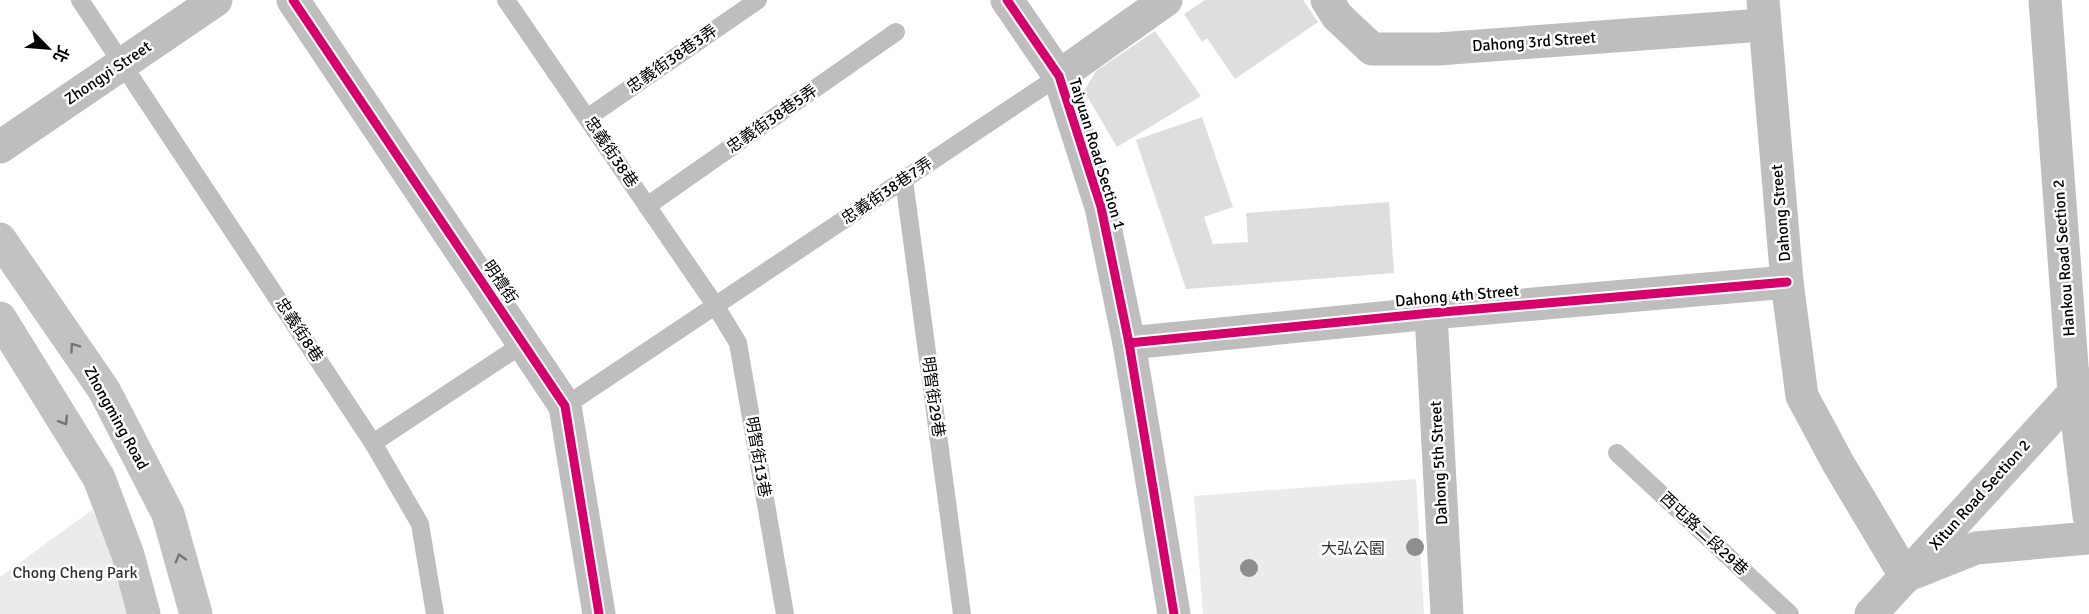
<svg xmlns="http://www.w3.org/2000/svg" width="2089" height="614" font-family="Signika,'Noto Sans TC',sans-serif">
	<rect width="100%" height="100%" fill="#fff"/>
	<g fill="#ebebeb">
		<path d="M1416 479 1424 614H1203L1194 496Z"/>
		<path d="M92 510 109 543 132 614H0V577Z"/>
	</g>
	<g fill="#dedede">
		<path d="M1205 0H1303L1318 22 1235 79 1207 38 1202 42 1184 14Z"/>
		<path d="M1155 31 1201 96 1117 147 1084 91 1096 71Z"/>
		<path d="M1202 117 1233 207 1204 217 1213 244 1248 242 1246 213 1389 202 1394 273 1186 289 1136 140Z"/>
	</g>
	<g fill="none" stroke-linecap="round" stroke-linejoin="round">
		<g stroke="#bebebe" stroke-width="18">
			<path d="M80 0 373 443 420 524 435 614"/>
			<path d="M506 0 715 305 738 343 785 614"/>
			<path d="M587 118 758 0"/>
			<path d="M904 180 962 614"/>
			<path d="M647 206 896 32"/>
			<path d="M565 406 1059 76"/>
			<path d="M373 443 523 344"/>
			<path d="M1617 453 1790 614"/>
		</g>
		<g stroke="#bebebe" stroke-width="33">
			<path d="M293 0 565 406 599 614"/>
			<path d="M1327 0 1337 16 1372 49H1438L1763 25"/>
			<path d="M1763 0 1787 282 1802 396 1838 463 1906 577"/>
			<path d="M1059 76 1166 0"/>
			<path d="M0 147 216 0"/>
			<path d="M1431 313 1447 614"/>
			<path d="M1129 343 1431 313 1787 282"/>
		</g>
		<g stroke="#bebebe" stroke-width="33">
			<path d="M1007 0 1059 76 1101 207 1129 343 1174 614"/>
			<path d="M2045 0 2074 393 2089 516"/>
			<path d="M1916 572 1976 548 2089 538"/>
			<path d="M1871 614 2083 383"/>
		</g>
		<g stroke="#c2c2c2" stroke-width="33">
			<path d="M0 239 104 390 168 514 196 614"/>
			<path d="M0 318 99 478 128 555 144 614"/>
		</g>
		<defs>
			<g id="cycleway">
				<path d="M293 0 565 406 599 614"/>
				<path d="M1007 0 1059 76 1101 207 1129 343 1174 614"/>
				<path d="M1129 343 1431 313 1787 282"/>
			</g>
		</defs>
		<use href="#cycleway" stroke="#fff" stroke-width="13"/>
		<use href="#cycleway" stroke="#d6006c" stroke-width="9"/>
	</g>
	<g fill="#8e8e8e">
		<circle cx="1415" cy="547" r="9"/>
		<circle cx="1249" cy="568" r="9"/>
	</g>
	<defs><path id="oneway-chevron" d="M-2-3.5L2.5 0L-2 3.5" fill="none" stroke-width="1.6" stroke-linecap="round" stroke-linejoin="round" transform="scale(1.5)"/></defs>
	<g stroke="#747474">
		<use href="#oneway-chevron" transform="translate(74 347) rotate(-125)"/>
		<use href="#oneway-chevron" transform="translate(64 421) rotate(58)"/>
		<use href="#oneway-chevron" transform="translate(180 558) rotate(-106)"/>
	</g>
	<g text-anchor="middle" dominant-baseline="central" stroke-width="5" stroke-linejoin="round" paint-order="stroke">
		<g font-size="16" fill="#000" stroke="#fff">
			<text transform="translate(1534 42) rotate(-4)">Dahong 3rd Street</text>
			<text transform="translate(672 59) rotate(-35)">忠義街38巷3弄</text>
			<text transform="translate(108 73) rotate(-34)">Zhongyi Street</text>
			<text transform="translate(772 119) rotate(-35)">忠義街38巷5弄</text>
			<text transform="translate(611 152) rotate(56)">忠義街38巷</text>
			<text transform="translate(1097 154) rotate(73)">Taiyuan Road Section 1</text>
			<text transform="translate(887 191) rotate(-34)">忠義街38巷7弄</text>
			<text transform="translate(1781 213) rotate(-95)">Dahong Street</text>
			<text transform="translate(2064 258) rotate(-94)">Hankou Road Section 2</text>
			<text transform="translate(500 282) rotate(56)">明禮街</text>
			<text transform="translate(1457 296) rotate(-5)">Dahong 4th Street</text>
			<text transform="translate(299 330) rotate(57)">忠義街8巷</text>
			<text transform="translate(933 397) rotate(82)">明智街29巷</text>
			<text transform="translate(116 418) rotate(61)">Zhongming Road</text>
			<text transform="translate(758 457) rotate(80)">明智街13巷</text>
			<text transform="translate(1439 463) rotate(-93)">Dahong 5th Street</text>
			<text transform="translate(1980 495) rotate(-48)">Xitun Road Section 2</text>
			<text transform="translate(1704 534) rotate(43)">西屯路二段29巷</text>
		</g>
		<g font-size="16" fill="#313131" stroke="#fff">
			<text x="1353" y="549">大弘公園</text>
			<text x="75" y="573">Chong Cheng Park</text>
		</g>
	</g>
	<g transform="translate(48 48) rotate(115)" stroke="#ffffff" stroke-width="4.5" paint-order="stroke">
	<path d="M0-4.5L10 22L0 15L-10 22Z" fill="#000000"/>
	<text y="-9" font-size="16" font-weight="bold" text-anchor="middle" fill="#000000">北</text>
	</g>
</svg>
